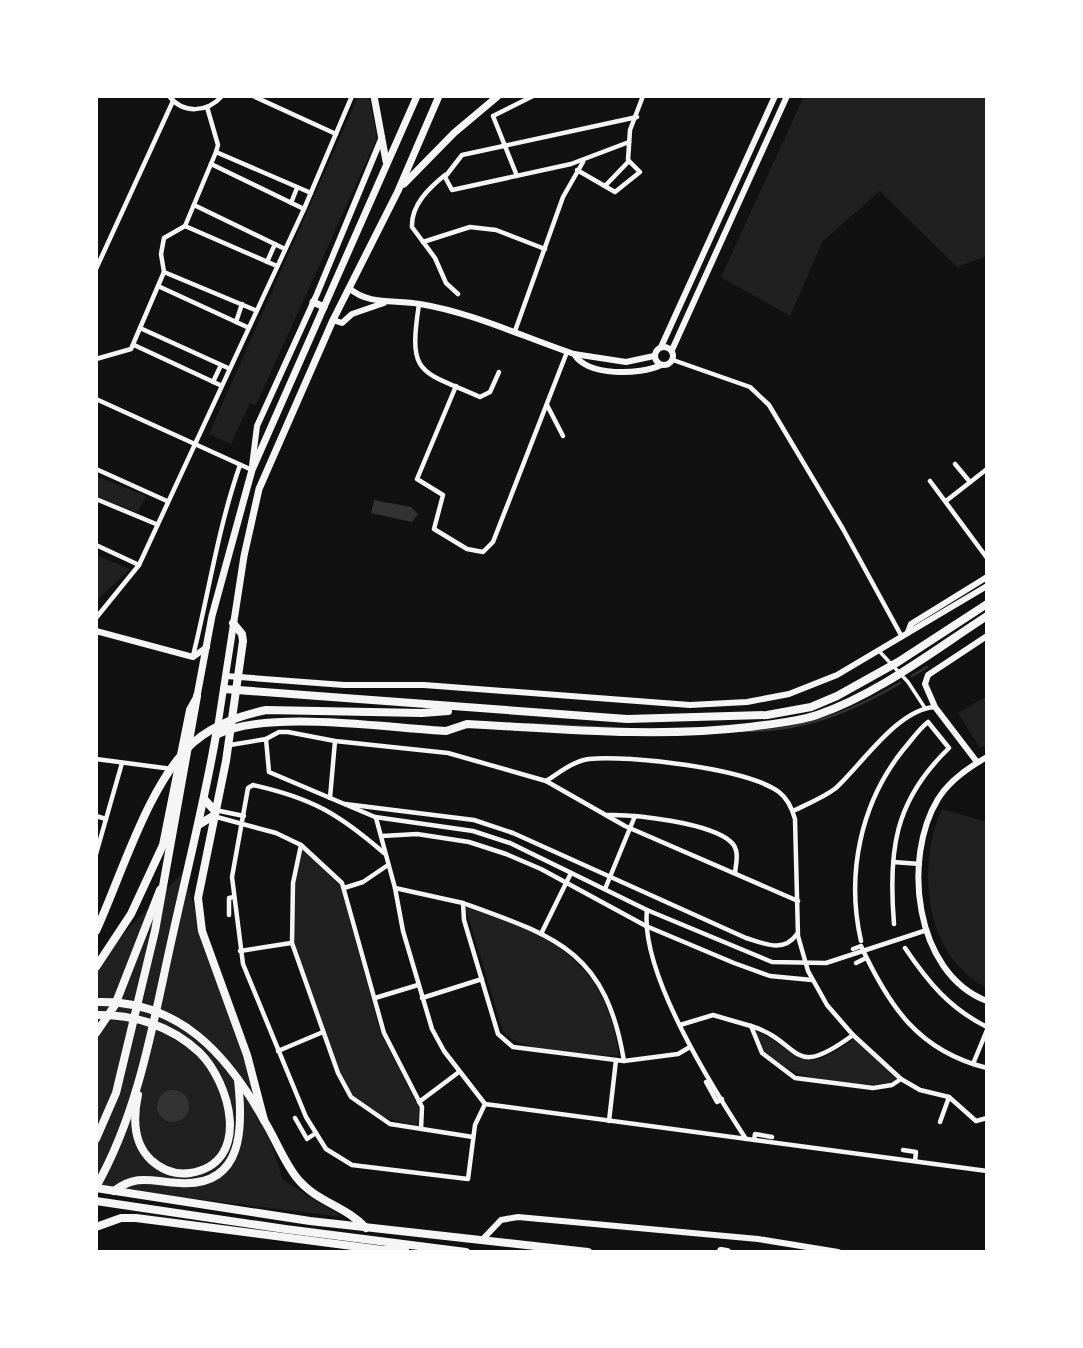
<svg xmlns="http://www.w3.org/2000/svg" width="1083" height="1348" font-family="Roboto,sans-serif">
	<rect width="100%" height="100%" fill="#111"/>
	<g fill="#202020">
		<path d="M369 96 377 138 256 405 250 403 231 444 209 434 358 97Z"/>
		<path d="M804 96H987V256L957 267 880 191 823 241 790 316 721 277Z"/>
		<path d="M96 476 146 496 137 513 96 496Z"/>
		<path d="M96 555 130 569 96 601Z"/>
		<path d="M987 696V745L980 748 958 713Z"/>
		<path d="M942 809 987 822V988C924 957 916 866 942 809Z"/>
		<path d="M302 849 340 885 381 1034 419 1108 418 1125C394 1122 369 1114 352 1094 336 1075 301 972 295 944 288 914 296 878 302 849Z"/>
		<path d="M183 872 283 1180 342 1217 96 1186V962Z"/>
		<path d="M465 906C549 933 607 961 619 1056 588 1053 523 1054 503 1032Z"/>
		<path d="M754 1030C802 1051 797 1081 854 1039L898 1080C861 1092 794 1081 766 1054 760 1048 758 1038 754 1030Z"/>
	</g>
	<g fill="#333">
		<path d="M374 500 411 507 418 514 412 522 371 513Z"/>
		<circle cx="173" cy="1106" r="16"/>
	</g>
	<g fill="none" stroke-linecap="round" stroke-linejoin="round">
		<g stroke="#333" stroke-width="2.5">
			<path d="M912 676 927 667"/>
			<path d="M528 724 612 728"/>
			<path d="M741 731C801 732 849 713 900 683"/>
		</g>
		<path stroke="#f5f5f5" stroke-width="3.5" d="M880 652 908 682 925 708"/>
		<g stroke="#f5f5f5" stroke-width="4.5">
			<path d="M169 96C183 114 207 113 222 96"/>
			<path d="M253 96 336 134"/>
			<path d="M207 107 218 145 216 152"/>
			<path d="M629 142 571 164 452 190 445 177 462 155 637 117"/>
			<path d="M211 164 304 209"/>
			<path d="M577 170 615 192 640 172 628 160 630 130 643 96"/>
			<path d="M445 175C429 188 411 205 412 227L435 258 446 283 458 294"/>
			<path d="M517 176 493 116 533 96"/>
			<path d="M605 186 629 161"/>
			<path d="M291 203 297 188"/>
			<path d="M194 205 285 249"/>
			<path d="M423 242 470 227 496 230 545 249"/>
			<path d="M267 262 275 244"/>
			<path d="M277 266 185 226 216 152 311 193"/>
			<path d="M96 269 173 101"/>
			<path d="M164 272 161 254 164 238 185 226"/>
			<path d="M158 286 247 327"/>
			<path d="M419 304C408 376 419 370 480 397L490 392 499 372"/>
			<path d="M236 322 242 304"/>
			<path d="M140 328 228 368"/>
			<path d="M515 331 563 197 583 162"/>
			<path d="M134 345 220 385"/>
			<path d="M96 359 131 349 164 272 255 310"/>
			<path d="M673 360 750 387 769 405 843 529 902 637"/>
			<path d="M213 382 221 365"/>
			<path d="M456 386 417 479 443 495 434 529 467 549 483 552 493 542 567 352"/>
			<path d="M96 399 252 470"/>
			<path d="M547 405 563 436"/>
			<path d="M955 464 970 482"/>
			<path d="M96 469 167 501"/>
			<path d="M930 481 987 558"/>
			<path d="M96 499 156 524"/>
			<path d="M946 501 987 469"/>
			<path d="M96 545 139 565"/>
			<path d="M96 618 139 565 304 209 352 96"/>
			<path d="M193 656C209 592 218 528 240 465"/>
			<path d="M266 739 279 732H288L335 741 448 753 546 781 625 826 798 901"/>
			<path d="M230 745 266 739 269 772 375 817 473 831 510 843 647 910 772 962 826 963 927 930"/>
			<path d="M96 759 172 769"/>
			<path d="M546 781C559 773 573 761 589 759 629 755 746 768 779 792 788 799 792 808 795 819L798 936 808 971 827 1005 853 1035 901 1079 892 1085 873 1088 795 1078 762 1053 751 1026 713 1015 680 1025"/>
			<path d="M330 798 335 741"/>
			<path d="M345 804 474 820 513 833 746 938C765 944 784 953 797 934"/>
			<path d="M215 810 244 816"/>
			<path d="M793 811C807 804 823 798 836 788 863 763 898 709 935 707"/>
			<path d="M607 815C635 814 711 823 731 842 740 850 736 863 735 873"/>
			<path d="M96 816 106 819"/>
			<path d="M213 816 276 833 301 845 293 883 292 943 338 1073 351 1097 390 1124 473 1137"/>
			<path d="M376 818 395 888 403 931 432 1029 444 1051 485 1104"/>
			<path d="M382 836 417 834 469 842 506 854 541 869 646 926 734 963 770 976 812 980"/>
			<path d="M301 845 342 883 384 1033 422 1107 421 1129"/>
			<path d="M384 853C339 814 312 798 253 785L248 788 232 877 243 964 306 1117 326 1149 352 1165 468 1179 475 1125 485 1104 987 1171"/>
			<path d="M96 854 122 763"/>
			<path d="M893 862 920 864"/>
			<path d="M344 888 363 882 388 865"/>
			<path d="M395 888 463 903 464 920 498 1034 513 1047 624 1061 678 1054 690 1047"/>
			<path d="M605 889 635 816"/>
			<path d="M463 903C558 937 606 952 624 1061"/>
			<path d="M647 910C640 972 712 1087 746 1139"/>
			<path d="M229 915V898L234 897"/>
			<path d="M541 934 571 873"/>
			<path d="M861 941C846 875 860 804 903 750 911 741 918 730 928 722L949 748C894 801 888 851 894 924"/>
			<path d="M905 948C928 982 949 1008 987 1027"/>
			<path d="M853 949 861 946C889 1006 918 1051 987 1068"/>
			<path d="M240 951 291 943"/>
			<path d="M856 963 866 958"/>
			<path d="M375 998 418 985"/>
			<path d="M422 998 482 979"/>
			<path d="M751 1026C803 1042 789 1082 853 1035"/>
			<path d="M278 1051 323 1032"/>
			<path d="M973 1064 987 1030"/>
			<path d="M901 1079 920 1090 949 1097 976 1121 987 1118"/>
			<path d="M706 1082 717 1102 722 1099"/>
			<path d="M419 1102 459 1072"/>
			<path d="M295 1118 307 1139 316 1133"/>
			<path d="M609 1121 616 1060"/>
			<path d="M940 1122 949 1097"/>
			<path d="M754 1140 755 1134 772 1137"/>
			<path d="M903 1150 916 1152 915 1161"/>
		</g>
		<g stroke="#f5f5f5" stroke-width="6">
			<path d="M349 288C369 306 396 299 420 304 474 313 523 337 574 354 588 377 640 375 661 365"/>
			<path d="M333 320 342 323 352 314 384 303"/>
			<circle cx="664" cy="356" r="9"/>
			<path d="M661 347 775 96"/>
			<path d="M672 350 787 96"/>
			<path d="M574 354 626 362 654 356"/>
			<path d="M252 466 257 426 317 294 382 137"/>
			<path d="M96 631 193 657 207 647"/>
			<path d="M908 632 911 624 987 577"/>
			<path d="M226 676 344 685H424L690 705 747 702 789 694 837 675 987 586"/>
			<path d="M987 757C969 767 949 781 938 799 902 858 914 973 987 1001"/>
			<path d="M977 762 935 707 925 684 928 675 987 636"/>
			<path d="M482 1240 501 1220 518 1217 758 1239 838 1252"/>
		</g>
		<g stroke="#f5f5f5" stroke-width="7">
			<path d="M374 96 386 161"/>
			<path d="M404 184 454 133 498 96"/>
			<path d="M313 302 324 307"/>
			<path d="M197 696 212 616 252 470 417 96"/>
			<path d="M217 731 244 556 259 489 333 320 398 191 439 96"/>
		</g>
		<g stroke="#f5f5f5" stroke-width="8">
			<path d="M233 623 242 634 243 641 226 761 198 898 202 931 247 1055 264 1120"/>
			<path d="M96 967 131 914 163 845 190 710 195 701"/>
			<path d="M96 1002C179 999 228 1055 265 1122 276 1140 284 1162 297 1178 316 1202 346 1206 366 1228"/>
			<path d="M96 1015C134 1014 171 1026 199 1052 230 1082 253 1163 190 1173 176 1175 162 1170 151 1160 133 1143 133 1118 138 1095"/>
			<path d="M96 1033 115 1005 160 890"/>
			<path d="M96 1188 310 1221 588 1252"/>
			<path d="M114 1191C137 1173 153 1182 180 1183 245 1187 243 1125 238 1080"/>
			<path d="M96 1201 285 1229 466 1252"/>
			<path d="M96 1227 121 1218H136L383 1250 405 1249"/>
			<path d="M721 1251 727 1252"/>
		</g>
		<g stroke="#f5f5f5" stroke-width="8">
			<path d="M224 689 627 719 767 715 811 707 837 696 898 662 987 604"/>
			<path d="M205 800 214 810"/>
			<path d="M200 824 213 816"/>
			<path d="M96 931C121 877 149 781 194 742 215 724 240 716 266 710L422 713 448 711"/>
			<path d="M96 1139 116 1093 155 931 197 696"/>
			<path d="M96 1187C139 1111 153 1023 172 938 187 870 204 804 216 735 266 709 387 728 446 731L467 724C561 729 655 738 749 727 771 724 796 722 817 715 878 694 933 651 987 616"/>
		</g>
	</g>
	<rect width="1083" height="1348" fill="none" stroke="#ffffff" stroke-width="196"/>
</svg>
